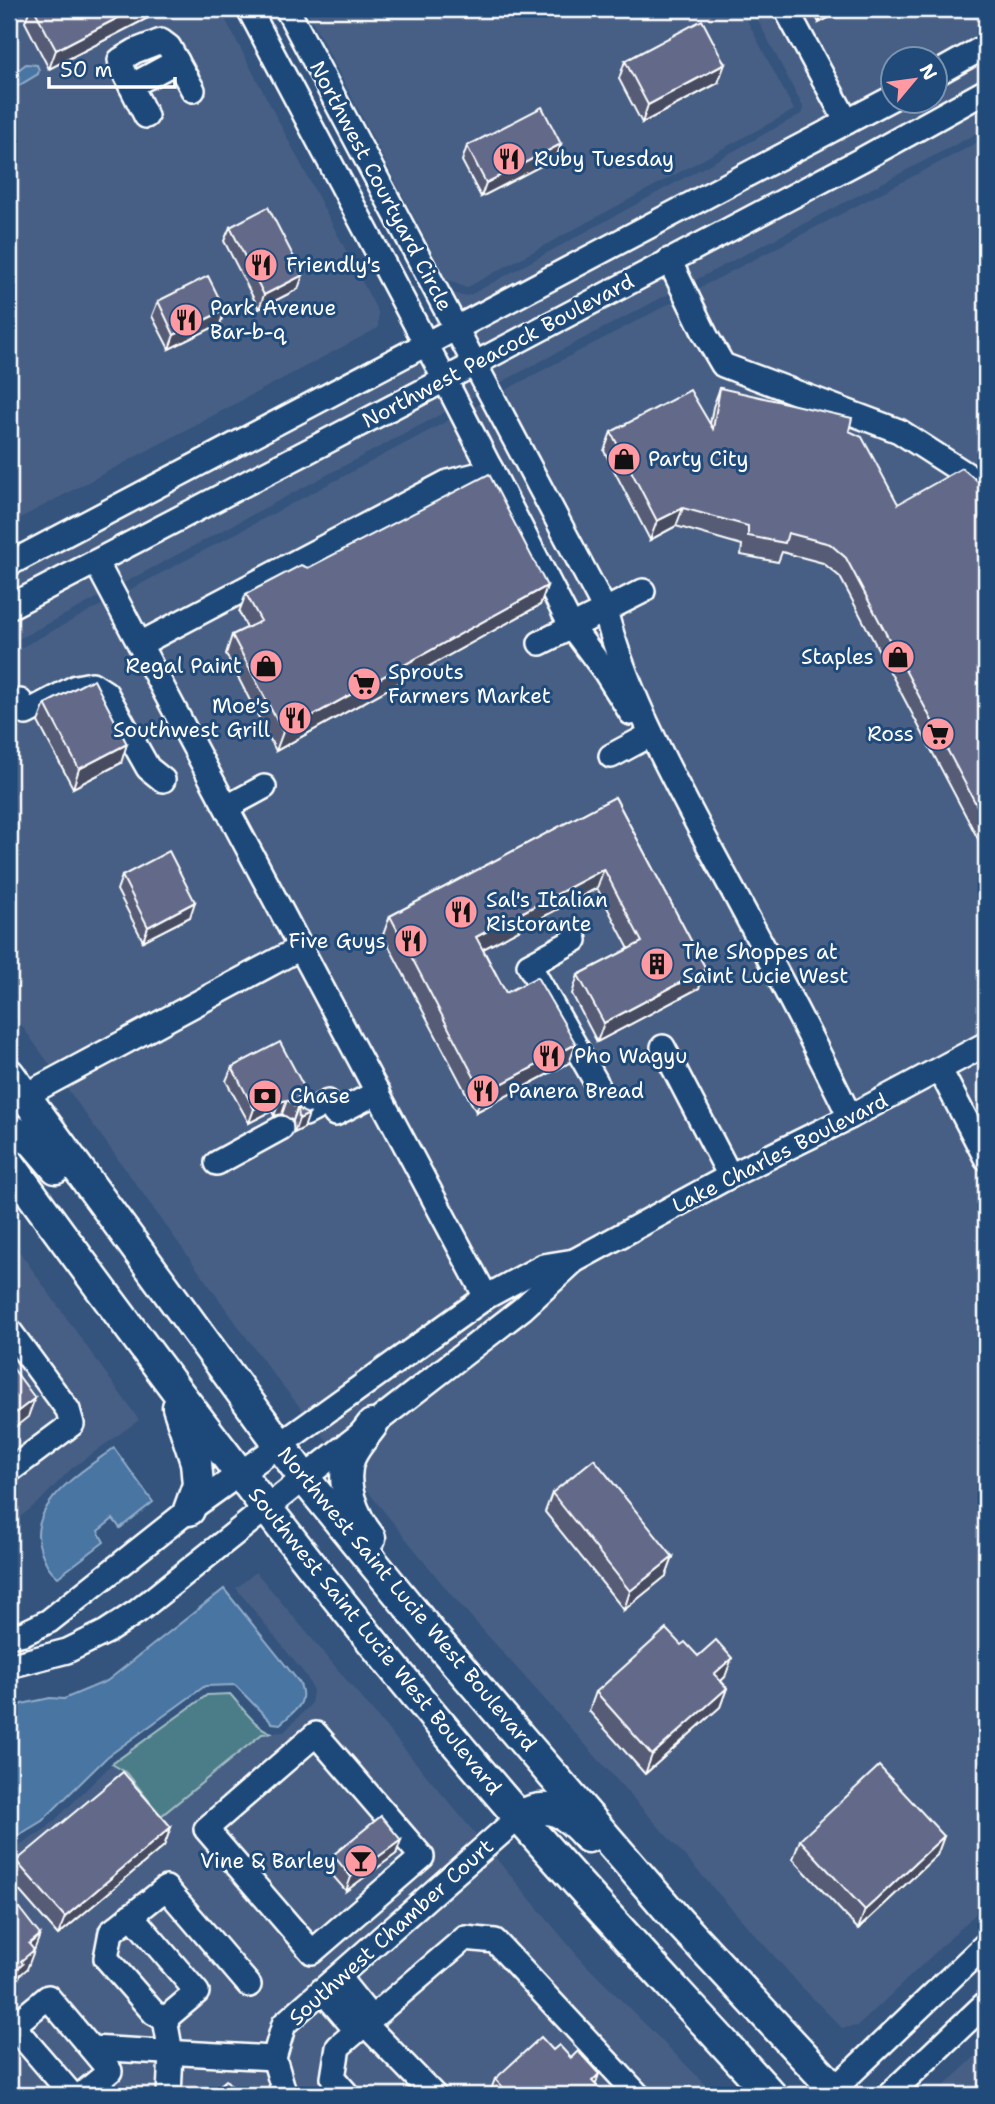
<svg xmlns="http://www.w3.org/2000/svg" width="995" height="2104" font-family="'Shantell Sans',sans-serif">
	<rect width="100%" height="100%" fill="#34547e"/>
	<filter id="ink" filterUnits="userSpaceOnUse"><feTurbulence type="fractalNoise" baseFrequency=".0143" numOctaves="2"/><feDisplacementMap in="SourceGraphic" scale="14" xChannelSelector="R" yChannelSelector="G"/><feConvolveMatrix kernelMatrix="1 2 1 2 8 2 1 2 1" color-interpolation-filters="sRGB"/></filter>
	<g filter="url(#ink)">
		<g fill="#465e84">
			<path d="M9 9H220L378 312V328L9 524Z"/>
			<path d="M306 9H741L794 110 466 288 446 279Z"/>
			<path d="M752 9H986V36L936 64V60H894L893 87 460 317 446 289 461 296 470 295 803 113V107Z"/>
			<path d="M986 56V81L479 352 469 332 903 102H936V84Z"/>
			<path d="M986 101V128L970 137 575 343 120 585 109 565Z"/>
			<path d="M986 138V1904L858 2026 842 2028 799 1984 448 1591 270 1370 9 1008V654L579 351Z"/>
			<path d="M422 357 432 376 9 597V574Z"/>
			<path d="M92 574 103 595 9 644V617Z"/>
			<path d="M9 1237 139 1420 71 1469 41 1500 9 1526Z"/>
			<path d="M256 1572 582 1961 716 2095H9V1852L47 1828 112 1764 127 1773 161 1816 263 1733 284 1732 311 1704 313 1691 307 1677 236 1588Z"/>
			<path d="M986 2046V2095H935Z"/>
		</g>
		<path fill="#4b7d89" stroke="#a5bec4" stroke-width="2" d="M230 1694C242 1707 256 1729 273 1733L262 1734 161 1816 127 1773 112 1764 207 1695Z"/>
		<g fill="#4875a3" stroke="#91acc8" stroke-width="2">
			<path d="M26 64 37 65 39 70 38 74 18 86 14 84 12 75Z"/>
			<path d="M114 1448 153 1502 120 1528 113 1519 98 1531 104 1542 58 1577C48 1569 46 1563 41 1551 24 1505 83 1471 114 1448Z"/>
			<path d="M224 1589 299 1682C309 1704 295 1710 280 1724L272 1723 235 1685 205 1686 107 1757 42 1821 9 1841V1713L22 1704 50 1698 64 1699 107 1681Z"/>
		</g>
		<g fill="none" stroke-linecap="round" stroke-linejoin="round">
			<defs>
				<g id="minor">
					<path d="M249 9 445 380 571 626 606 673 631 713"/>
					<path d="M287 9 605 610C627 695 670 771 710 848 758 937 806 1026 850 1117"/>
					<path d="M786 9 847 122"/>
					<path d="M936 74 986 46"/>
					<path d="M131 86 177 61"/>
					<path d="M146 116 124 72 120 60 135 51 161 41 169 47 193 90"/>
					<path d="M669 260 706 336 723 365 899 431 986 487"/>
					<path d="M96 562 486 1297"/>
					<path d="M9 564 894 97"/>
					<path d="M9 607 429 388 863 159 986 91"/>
					<path d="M540 643 643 591"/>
					<path d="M140 644 448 482 492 471 489 466"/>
					<path d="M20 701 26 713 76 687 92 684 106 693 148 768 163 780"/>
					<path d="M611 756 650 735"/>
					<path d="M227 807 264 787"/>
					<path d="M575 940 529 965 596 1082"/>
					<path d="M663 1047 730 1176"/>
					<path d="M940 1070 986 1158"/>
					<path d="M24 1096 302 947"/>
					<path d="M305 1114 328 1102 335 1114 378 1092"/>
					<path d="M217 1163 281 1128"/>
					<path d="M9 1330 68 1410 72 1424 9 1471"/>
					<path d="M9 1636 24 1633 49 1621 189 1510 486 1297 543 1266 574 1261"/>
					<path d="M9 1666 67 1651 106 1632 138 1611 304 1478 522 1309 574 1261 730 1176 850 1117 986 1044"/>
					<path d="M316 1734 422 1857 312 1952 206 1829Z"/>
					<path d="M131 1915 197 1992 165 2019"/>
					<path d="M338 1977 371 2018"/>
					<path d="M322 1990 356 2030"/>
					<path d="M364 2023 434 2095"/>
					<path d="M91 2048 274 2058"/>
					<path d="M72 2095 13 2026 48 1997 110 2071 81 2095"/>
					<path d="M169 2095 171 2053 165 2019 154 2013 106 1958 111 1932 166 1888 249 1985"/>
					<path d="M285 2095 274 2058 284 2024 519 1817"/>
					<path d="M348 2095 333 2078 338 2047 465 1938 495 1941 638 2095"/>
					<path d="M828 2095 986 1944"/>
					<path d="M889 2095 986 2003"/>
				</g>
				<g id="major">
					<path d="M9 1074 304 1478 432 1635 679 1922 840 2095"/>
					<path d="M9 1129 33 1141 56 1168"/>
					<path d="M9 1163C171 1387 338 1608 519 1817 601 1911 687 2002 771 2095"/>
					<path d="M178 1407 196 1462 198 1485 189 1510"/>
					<path d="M370 1538C354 1518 339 1483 350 1457 355 1445 365 1435 372 1425"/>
					<path d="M519 1817C549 1798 569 1815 588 1837"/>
				</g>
			</defs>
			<use href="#minor" stroke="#fff" stroke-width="28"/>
			<use href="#major" stroke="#fff" stroke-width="35"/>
			<use href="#minor" stroke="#1f4a7a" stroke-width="23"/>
			<use href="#major" stroke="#1f4a7a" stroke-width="30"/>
		</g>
		<g fill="#565c76" stroke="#fff" stroke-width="2">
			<path d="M30 9H165L49 69 25 22Z"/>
			<path d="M812 9H845L819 23Z"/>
			<path d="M625 61 718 83 642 123 619 79Z"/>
			<path d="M561 144 556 158 481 197 462 161 467 146Z"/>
			<path d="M230 227 298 289 259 309 224 241Z"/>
			<path d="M158 301 220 324 169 349 152 316Z"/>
			<path d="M720 388 849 431 898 504 986 488V854L840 577 823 563 782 552 778 562 741 555 742 545 676 526 650 540 604 451 611 432 710 425 713 407Z"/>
			<path d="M308 568 547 586 540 605 276 751 226 654 232 635 247 628 239 612 246 594Z"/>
			<path d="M45 704 121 763 73 788 38 722Z"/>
			<path d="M615 797 706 969 699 988 597 1042 572 994 578 975 629 949 597 888 483 949 506 993 569 1063 476 1112 383 935 390 916Z"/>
			<path d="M122 876 190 917 143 941 117 890Z"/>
			<path d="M232 1067 299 1101 293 1121 282 1114 274 1116 272 1111 249 1123 226 1081Z"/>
			<path d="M298 1107 304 1128 294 1133 293 1121Z"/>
			<path d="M552 1493 673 1557 666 1576 624 1610 545 1512Z"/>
			<path d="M681 1645 698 1656 725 1677 721 1681 727 1688 720 1707 645 1774 589 1711 596 1692Z"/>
			<path d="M171 1827 164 1846 58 1935 9 1879 16 1861Z"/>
			<path d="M944 1836 937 1855 858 1929 793 1859 800 1840Z"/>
			<path d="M396 1854 346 1891 327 1869 333 1855Z"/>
			<path d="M553 2050 596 2084 603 2095H489L495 2079Z"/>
		</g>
		<g fill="#464b60" stroke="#fff" stroke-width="2">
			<path d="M135 9H165L49 69 56 50Z"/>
			<path d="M824 9H845L819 23Z"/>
			<path d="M725 64 718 83 642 123 648 105Z"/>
			<path d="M561 144 556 158 481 197 486 183Z"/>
			<path d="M303 275 298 289 259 309 264 295Z"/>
			<path d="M225 310 220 324 169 349 174 335Z"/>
			<path d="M683 508 676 526 650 540 657 521Z"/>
			<path d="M547 586 540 605 276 751 283 732Z"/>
			<path d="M127 744 121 763 73 788 79 769Z"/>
			<path d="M604 869 597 888 470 956 476 937Z"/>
			<path d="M195 902 190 917 143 941 148 927Z"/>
			<path d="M706 969 699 988 597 1042 604 1023Z"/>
			<path d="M576 1044 569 1063 476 1112 483 1094Z"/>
			<path d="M304 1087 299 1101 295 1105 298 1093Z"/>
			<path d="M277 1097 272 1111 249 1123 254 1109Z"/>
			<path d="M287 1100 282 1114 274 1116 279 1102Z"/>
			<path d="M309 1114 304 1128 294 1133 299 1119Z"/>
			<path d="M35 1398 28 1417 9 1432V1418Z"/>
			<path d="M673 1557 666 1576 624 1610 630 1591Z"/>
			<path d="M732 1658 725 1677 708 1693 714 1674Z"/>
			<path d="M727 1688 720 1707 645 1774 652 1755Z"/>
			<path d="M171 1827 164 1846 58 1935 65 1917Z"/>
			<path d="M944 1836 937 1855 858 1929 865 1910Z"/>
			<path d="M401 1840 396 1854 346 1891 351 1877Z"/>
			<path d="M40 1935 27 1969 20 1975 17 1983 9 1989V1976L21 1961 29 1944Z"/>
			<path d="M599 2074 593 2092 592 2081Z"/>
		</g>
		<g fill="#646b89" stroke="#fff" stroke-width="2">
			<path d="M34 9H135L56 50Z"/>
			<path d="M702 20 725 64 648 105 625 61Z"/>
			<path d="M542 107 561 144 486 183 467 146Z"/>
			<path d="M268 207 303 275 264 295 230 227Z"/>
			<path d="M208 276 225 310 174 335 158 301Z"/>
			<path d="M720 388 852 418 849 431 862 437 898 504 962 468 986 488V823L846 558 830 544 788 533 785 543 748 536V526L683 508 657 521 611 432 690 390 713 429Z"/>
			<path d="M489 474 547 586 283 732 232 635 261 621 246 594 301 565 308 568Z"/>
			<path d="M94 680 127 744 79 769 45 704 87 682Z"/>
			<path d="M615 797 706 969 604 1023 578 975 642 942 604 869 476 937 506 993 537 977 576 1044 483 1094 390 916Z"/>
			<path d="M169 851 195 902 148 927 122 876Z"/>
			<path d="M280 1042 304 1087 298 1093V1106L287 1100 279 1102 277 1097 254 1109 232 1067Z"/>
			<path d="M298 1107 303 1112 309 1114 299 1119Z"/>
			<path d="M9 1363 35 1398 9 1418Z"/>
			<path d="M594 1459 673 1557 630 1591 552 1493Z"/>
			<path d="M666 1629 681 1645 685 1642 698 1656 716 1640 732 1658 714 1674 727 1688 652 1755 596 1692Z"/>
			<path d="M879 1766 944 1836 865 1910 800 1840Z"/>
			<path d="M123 1772 171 1827 65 1917 16 1861Z"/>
			<path d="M381 1816 401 1840 351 1877 333 1855Z"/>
			<path d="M9 1895 40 1935 29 1944 34 1950 21 1961 23 1964 9 1976Z"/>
			<path d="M541 2037 553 2050 559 2045 571 2058 578 2051 599 2074 592 2081 604 2093 601 2095H510L495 2079Z"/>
			<path d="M226 2080 240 2095H208Z"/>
		</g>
	</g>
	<defs>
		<symbol id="restaurant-disc" viewBox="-11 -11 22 22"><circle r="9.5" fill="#ff9aa2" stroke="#1f4a7a"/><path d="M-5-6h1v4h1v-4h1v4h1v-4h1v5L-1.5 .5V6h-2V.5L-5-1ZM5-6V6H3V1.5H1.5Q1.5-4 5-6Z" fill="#111"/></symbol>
		<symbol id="shop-disc" viewBox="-11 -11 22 22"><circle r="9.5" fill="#ff9aa2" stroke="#1f4a7a"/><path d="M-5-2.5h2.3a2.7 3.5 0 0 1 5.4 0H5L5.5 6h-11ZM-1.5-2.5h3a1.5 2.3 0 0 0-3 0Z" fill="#111"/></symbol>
		<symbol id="supermarket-disc" viewBox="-11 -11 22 22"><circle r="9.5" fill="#ff9aa2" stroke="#1f4a7a"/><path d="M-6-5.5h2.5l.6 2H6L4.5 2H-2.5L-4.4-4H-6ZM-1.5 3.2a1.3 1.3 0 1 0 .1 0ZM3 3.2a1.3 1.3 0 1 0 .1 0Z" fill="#111"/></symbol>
		<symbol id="building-disc" viewBox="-11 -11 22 22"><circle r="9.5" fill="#ff9aa2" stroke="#1f4a7a"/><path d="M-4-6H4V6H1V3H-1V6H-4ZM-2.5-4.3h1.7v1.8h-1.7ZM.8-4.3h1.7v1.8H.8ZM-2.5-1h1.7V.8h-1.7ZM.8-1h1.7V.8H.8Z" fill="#111"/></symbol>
		<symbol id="bank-disc" viewBox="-11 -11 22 22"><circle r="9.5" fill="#ff9aa2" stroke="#1f4a7a"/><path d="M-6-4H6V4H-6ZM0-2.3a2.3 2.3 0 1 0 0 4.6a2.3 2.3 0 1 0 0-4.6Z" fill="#111"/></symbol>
		<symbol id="bar-disc" viewBox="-11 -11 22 22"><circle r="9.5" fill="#ff9aa2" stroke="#1f4a7a"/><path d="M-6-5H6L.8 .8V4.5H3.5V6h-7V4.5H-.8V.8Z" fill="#111"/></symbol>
	</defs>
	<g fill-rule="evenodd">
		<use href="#restaurant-disc" x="490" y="140" width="38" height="38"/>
		<use href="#restaurant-disc" x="242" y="246" width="38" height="38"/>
		<use href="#restaurant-disc" x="167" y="301" width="38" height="38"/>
		<use href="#shop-disc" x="605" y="440" width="38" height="38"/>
		<use href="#shop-disc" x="879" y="638" width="38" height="38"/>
		<use href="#shop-disc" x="247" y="647" width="38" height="38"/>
		<use href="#supermarket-disc" x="345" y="665" width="38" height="38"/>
		<use href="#restaurant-disc" x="276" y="699" width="38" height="38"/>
		<use href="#supermarket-disc" x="919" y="715" width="38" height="38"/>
		<use href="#restaurant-disc" x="442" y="893" width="38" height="38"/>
		<use href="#restaurant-disc" x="392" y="922" width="38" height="38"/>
		<use href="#building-disc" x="638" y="945" width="38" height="38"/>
		<use href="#restaurant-disc" x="530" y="1037" width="38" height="38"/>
		<use href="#restaurant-disc" x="464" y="1072" width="38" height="38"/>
		<use href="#bank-disc" x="246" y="1077" width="38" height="38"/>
		<use href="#bar-disc" x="342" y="1842" width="38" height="38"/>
	</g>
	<g text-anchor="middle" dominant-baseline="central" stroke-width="6" stroke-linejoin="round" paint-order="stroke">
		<g font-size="21" fill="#fff" stroke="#1f4a7a" text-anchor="start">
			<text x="534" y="159">Ruby Tuesday</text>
			<text x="286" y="265">Friendly's</text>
			<text x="210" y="308">Park Avenue<tspan x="210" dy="24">Bar-b-q</tspan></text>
			<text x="648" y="459">Party City</text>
			<text x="874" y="657" text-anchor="end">Staples</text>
			<text x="242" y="666" text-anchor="end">Regal Paint</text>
			<text x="388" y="672">Sprouts<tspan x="388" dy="24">Farmers Market</tspan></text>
			<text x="270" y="706" text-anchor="end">Moe's<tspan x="270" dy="24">Southwest Grill</tspan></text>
			<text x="914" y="734" text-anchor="end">Ross</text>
			<text x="486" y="900">Sal's Italian<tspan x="486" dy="24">Ristorante</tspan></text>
			<text x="386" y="941" text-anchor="end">Five Guys</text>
			<text x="682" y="952">The Shoppes at<tspan x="682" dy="24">Saint Lucie West</tspan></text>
			<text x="574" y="1056">Pho Wagyu</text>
			<text x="508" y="1091">Panera Bread</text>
			<text x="290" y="1096">Chase</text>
			<text x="336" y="1861" text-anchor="end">Vine &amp; Barley</text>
		</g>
		<g font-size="21" fill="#fff" stroke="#1f4a7a">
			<text transform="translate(381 186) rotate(62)">Northwest Courtyard Circle</text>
			<text transform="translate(498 351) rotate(-28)">Northwest Peacock Boulevard</text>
			<text transform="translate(780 1153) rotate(-27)">Lake Charles Boulevard</text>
			<text transform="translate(407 1599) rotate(50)">Northwest Saint Lucie West Boulevard</text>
			<text transform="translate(375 1641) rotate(51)">Southwest Saint Lucie West Boulevard</text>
			<text transform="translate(391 1932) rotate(-42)">Southwest Chamber Court</text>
		</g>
	</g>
	<rect width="995" height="2104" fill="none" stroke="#1f4a7a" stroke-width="35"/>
	<rect x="18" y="18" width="960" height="2069" fill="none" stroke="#fff" stroke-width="2.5" filter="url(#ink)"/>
	<g transform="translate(914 80) rotate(61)"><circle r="33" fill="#1f4a7a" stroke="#7992af" stroke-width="2"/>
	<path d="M0-5L12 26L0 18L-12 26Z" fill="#ff9aa2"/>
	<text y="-10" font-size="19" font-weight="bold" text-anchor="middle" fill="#ffffff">N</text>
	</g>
	<path d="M49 77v10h126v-10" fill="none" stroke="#ffffff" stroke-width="3.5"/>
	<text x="60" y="77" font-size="21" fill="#ffffff" stroke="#1f4a7a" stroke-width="5" paint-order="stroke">50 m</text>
</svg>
